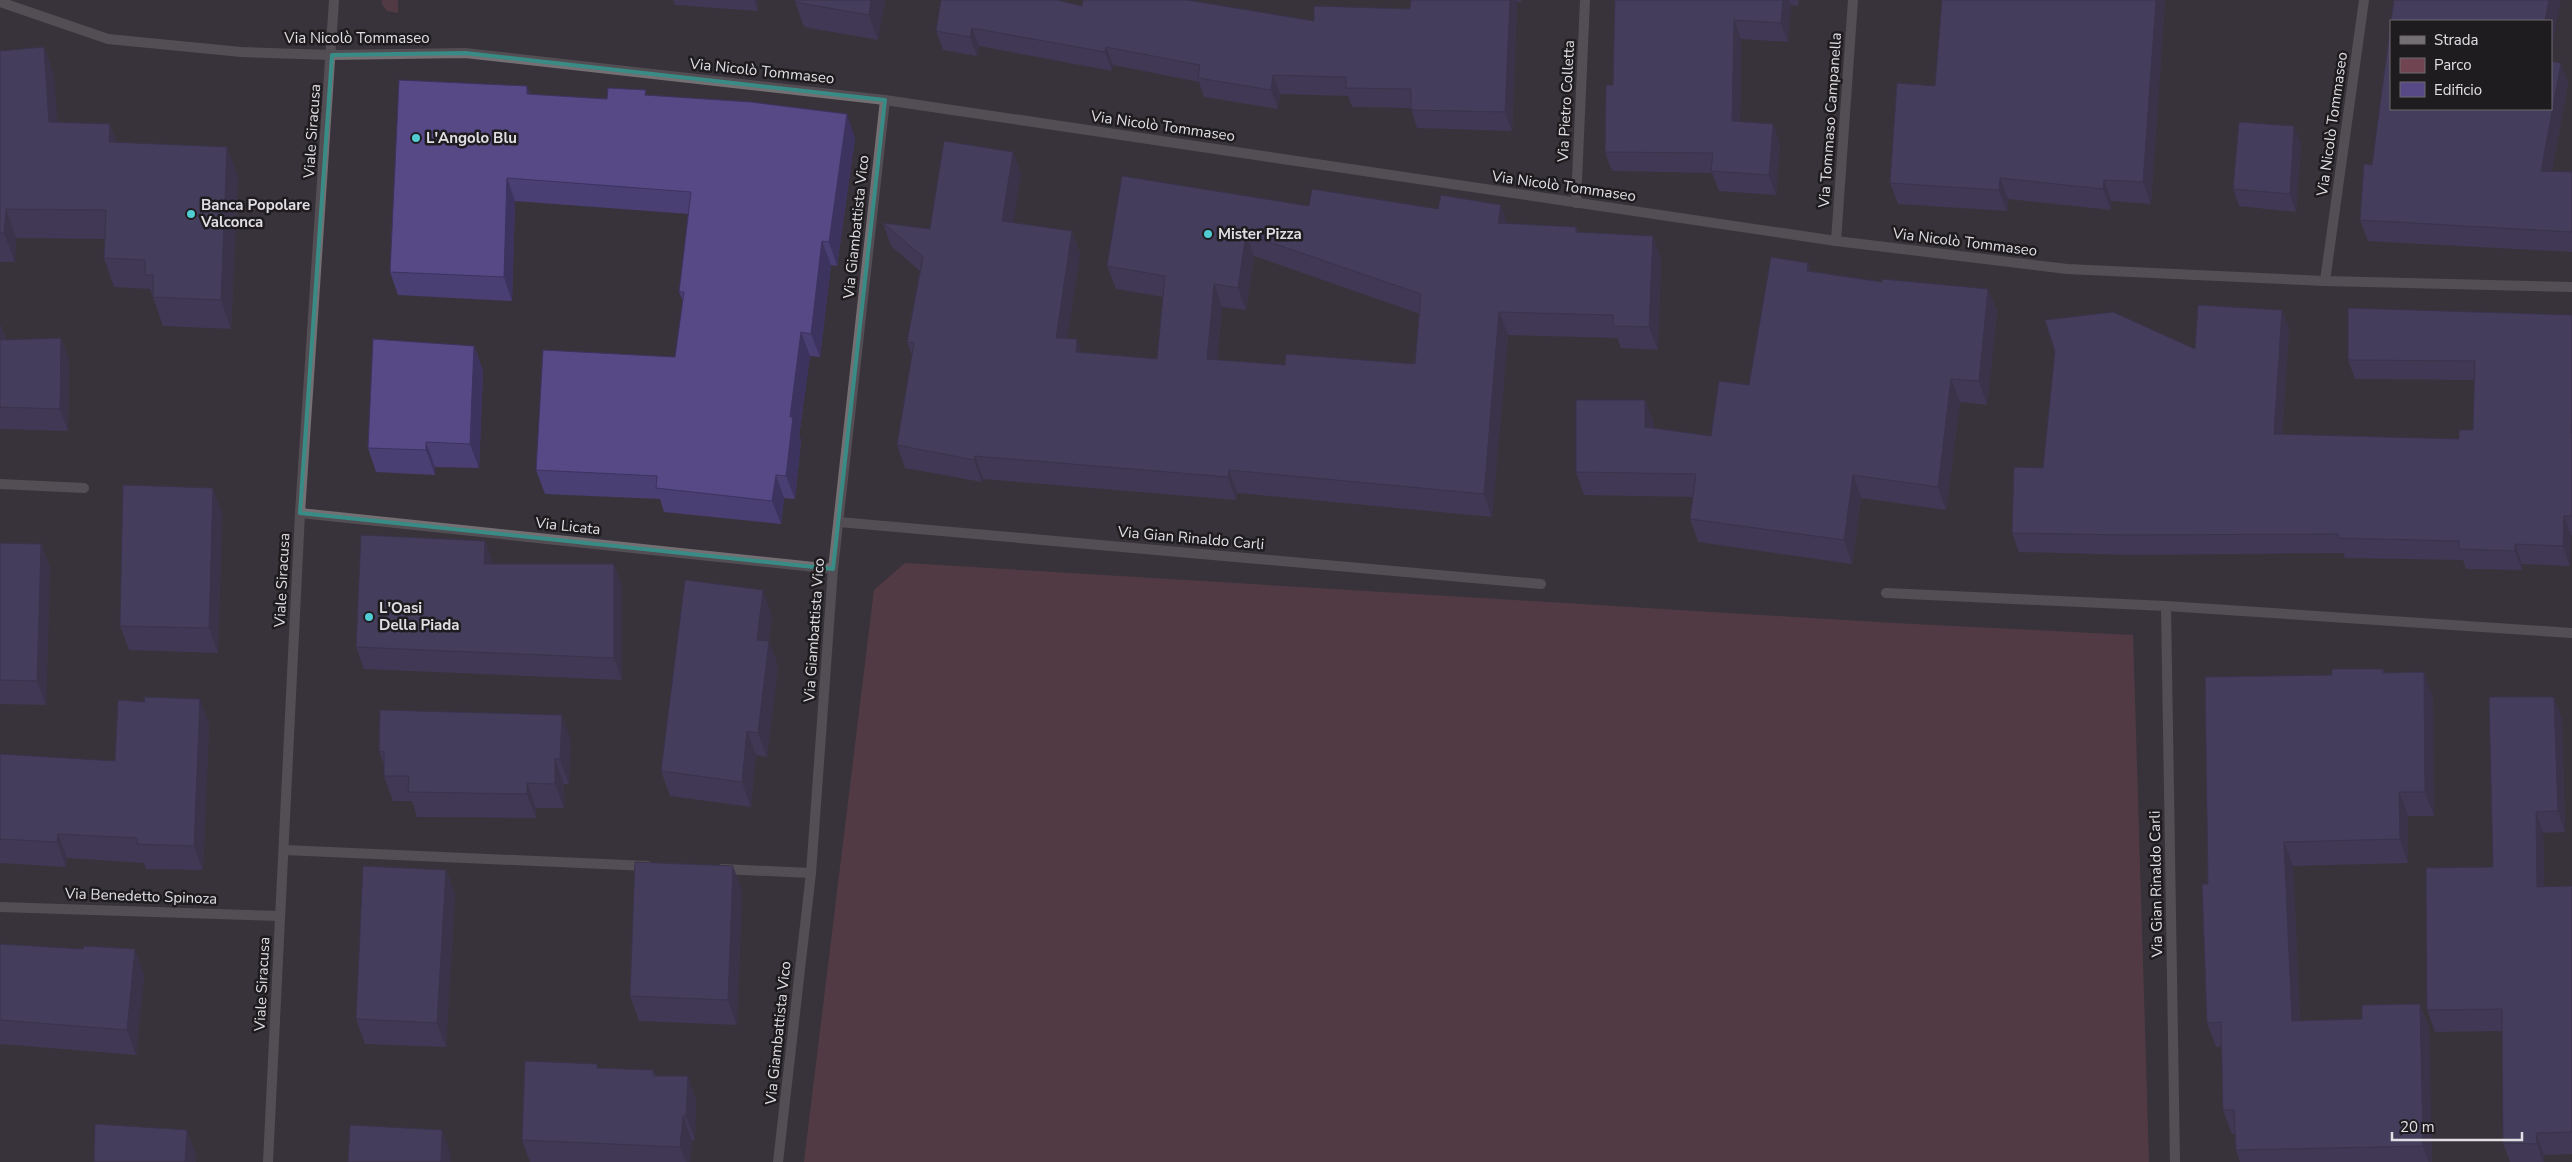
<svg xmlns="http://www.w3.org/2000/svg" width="2572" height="1162" font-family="'Nunito Sans',sans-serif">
	<rect width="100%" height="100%" fill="#38333b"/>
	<g fill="#714451">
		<path d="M382 0H398V13L387 11 382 4Z"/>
		<path d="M905 563 1893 623 2133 635 2149 1162H804L874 590Z"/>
	</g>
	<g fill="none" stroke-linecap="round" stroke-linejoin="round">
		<g stroke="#736f72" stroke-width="10">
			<path d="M284 850 648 866"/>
			<path d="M722 869 811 873"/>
		</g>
		<g stroke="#736f72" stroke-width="10">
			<path d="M0 2 108 39 241 52 332 55 465 53 885 100 1836 241 2067 269 2325 281 2572 287"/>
			<path d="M1576 203 1585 0"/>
			<path d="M1836 241 1853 0"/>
			<path d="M2325 281 2364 0"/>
			<path d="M0 484 84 488"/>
			<path d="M300 513 833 569"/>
			<path d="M839 522 1541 584"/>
			<path d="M1886 593 2166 606 2572 633"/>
			<path d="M2166 606 2175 1162"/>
			<path d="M0 907 280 916"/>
			<path d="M778 1162 811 873 833 569 885 100"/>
		</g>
		<path stroke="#736f72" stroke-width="10" d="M268 1162 300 513 334 0"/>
	</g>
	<g fill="#4a3f73" fill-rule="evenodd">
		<path d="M673 0H758V11L675 5Z"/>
		<path d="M795 0H885L878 40 804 27 795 2Z"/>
		<path d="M1411 0H1521V2H1517L1512 131 1417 128 1411 108 1352 107 1348 96 1280 94 1278 109 1204 97 1199 82 1113 65 1112 71 979 46 977 56 943 50 936 31 1082 6 1314 21 1410 9Z"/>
		<path d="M1615 0H1799L1798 6 1791 5 1788 42 1741 39 1740 122 1773 124 1780 144 1776 195 1719 191 1712 173 1612 171 1605 152 1613 85Z"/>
		<path d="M2165 0 2151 204 2111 201V210L2008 199 2007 211 1898 204 1890 183 1935 86Z"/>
		<path d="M44 47 54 77 57 122 116 142 238 176 231 329 163 326 150 289 114 287 104 258 105 239 16 238 15 262H0V51Z"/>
		<path d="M2568 83 2552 171 2572 172V252L2368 241 2360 220 2372 165Z"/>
		<path d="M530 95 607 99 648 96 855 138 837 266 831 265 820 357 810 356 799 436 801 440 795 499 784 498 781 524 664 512 660 499 545 494 536 470 675 357 683 301 679 292 689 214 515 201 512 301 398 295 390 272Z"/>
		<path d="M2301 144 2296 212 2239 206 2233 189Z"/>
		<path d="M1013 152 1021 174 1013 223 1072 231 1080 254 1067 339 1081 352 1157 359 1163 297 1116 289 1107 266 1309 206 1507 224 1576 227 1578 233 1661 259 1658 350 1621 348 1617 338 1508 335 1492 517 1237 493 1236 500 983 479 982 482 905 468 897 445 912 356 907 342 920 271 891 246 883 223 930 229ZM1254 256 1420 314 1415 364 1285 365 1217 360 1222 307 1246 310Z"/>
		<path d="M1808 263 1811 271 1882 282 1988 289 1997 312 1987 405 1960 402 1946 510 1861 498 1852 564 1698 542 1690 519 1693 497 1584 495 1576 472 1645 400 1654 424V428L1711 436 1749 385Z"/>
		<path d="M2282 310 2289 329 2282 435 2459 439 2473 430 2475 380 2355 379 2348 360 2572 315V535H2571L2570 566 2522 564V570L2466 569 2463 560 2345 558 2343 553 2134 555 2019 552 2012 533 2043 468 2195 349Z"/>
		<path d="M0 324 6 340 69 360 68 431 0 429Z"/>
		<path d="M474 346 483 371 479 468 435 467V475L376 472 368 448Z"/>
		<path d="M222 513 218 653 129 650 120 626Z"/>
		<path d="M485 541 493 564 622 586V680L364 669 356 647Z"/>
		<path d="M0 543 41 544 50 568 46 705 0 704Z"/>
		<path d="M772 615 769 642 778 666 767 757 756 755 751 807 670 796 661 771Z"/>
		<path d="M2383 669 2385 673 2433 696 2434 816H2408V863L2293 866 2300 1021 2362 1019 2420 1004 2429 1028 2432 1162H2240L2236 1150 2235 1134H2232L2223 1110 2222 1046 2216 1047 2207 1023 2208 884 2332 675Z"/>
		<path d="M2562 718 2565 832 2543 833 2544 887 2572 886V1154L2544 1155V1162H2510L2503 1143 2502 1031 2435 1032 2427 1010Z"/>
		<path d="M209 724 203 870 146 869 144 863 67 858 66 867 0 863V754L115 761Z"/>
		<path d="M571 740 569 784H564V808H536V818L417 817 412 801H393L384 776V765L379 751Z"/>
		<path d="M446 870 455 895 446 1047 365 1044 356 1019Z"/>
		<path d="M742 891 737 1025 639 1021 630 996Z"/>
		<path d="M0 944 144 974 136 1055 0 1044Z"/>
		<path d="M597 1064 598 1068 653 1070 656 1076H688L696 1101 695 1140 692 1141 690 1162H530L522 1140Z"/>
	</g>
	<g fill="#3c335e">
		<path d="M754 0H758V11Z"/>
		<path d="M871 0H885L878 40 869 15Z"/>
		<path d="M1510 0H1517V2L1512 131 1505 112Z"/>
		<path d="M1783 0H1789L1791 5 1788 42 1781 23Z"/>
		<path d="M2156 0H2165L2151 204 2143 182Z"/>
		<path d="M2549 0H2561L2551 54V21H2545Z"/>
		<path d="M1734 20 1741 39 1740 141 1732 121Z"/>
		<path d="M972 28 979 46 977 56 970 37Z"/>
		<path d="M44 47 54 77 60 151 49 122Z"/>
		<path d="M1106 47 1113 65 1112 71 1105 52Z"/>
		<path d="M2561 63 2568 83 2548 191 2541 171Z"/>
		<path d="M1273 75 1280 94 1278 109 1271 90Z"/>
		<path d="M527 86 536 109 527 94Z"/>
		<path d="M847 114 855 138 837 266 829 242Z"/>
		<path d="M110 124 121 154 109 142Z"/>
		<path d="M1773 124 1780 144 1776 195 1769 175Z"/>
		<path d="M2294 126 2301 144 2296 212 2290 194Z"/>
		<path d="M227 147 238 176 231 329 221 300Z"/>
		<path d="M1013 152 1021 174 1010 244 1002 221Z"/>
		<path d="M507 178 515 201 512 301 504 277Z"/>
		<path d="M2000 178 2008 199 2007 211 1999 190Z"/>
		<path d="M2104 180 2111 201V210L2103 189Z"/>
		<path d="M1501 205 1509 228 1498 223Z"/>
		<path d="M6 209 16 238 15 262 4 233Z"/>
		<path d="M1072 231 1080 254 1064 360 1056 338Z"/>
		<path d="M1246 234 1254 256 1246 310 1238 288Z"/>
		<path d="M1653 236 1661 259 1658 350 1649 327Z"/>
		<path d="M822 241 831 265 820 357 811 334Z"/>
		<path d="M1808 263 1816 286 1807 271Z"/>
		<path d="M1214 284 1222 307 1215 382 1207 359Z"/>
		<path d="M1988 289 1997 312 1987 405 1979 381Z"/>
		<path d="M2282 310 2289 329 2281 454 2274 434Z"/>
		<path d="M1499 312 1508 335 1492 517 1484 494Z"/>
		<path d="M0 324 6 342 0 346Z"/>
		<path d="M801 332 810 356 799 436 801 440 795 499 786 476 790 417Z"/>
		<path d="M61 338 69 360 68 431 60 409Z"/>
		<path d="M1077 339 1085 362 1076 352Z"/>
		<path d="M474 346 483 371 479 468 470 444Z"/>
		<path d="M1951 379 1960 402 1946 510 1938 487Z"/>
		<path d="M1645 400 1654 424V450L1645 427Z"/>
		<path d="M426 442 435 467V475L426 450Z"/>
		<path d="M975 456 983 479 982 482 974 460Z"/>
		<path d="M1229 470 1237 493 1236 500 1228 477Z"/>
		<path d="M776 475 784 498 781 524 772 501Z"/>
		<path d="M1853 475 1861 498 1852 564 1844 540Z"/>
		<path d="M213 488 222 513 218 653 209 628Z"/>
		<path d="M2564 516 2571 535 2570 566 2563 546Z"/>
		<path d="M485 541 493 563 492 586 484 564Z"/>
		<path d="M41 544 50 568 46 705 37 681Z"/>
		<path d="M2515 544 2522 564V570L2515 551Z"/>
		<path d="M614 564 622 586V680L614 658Z"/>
		<path d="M763 590 772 615 769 642 778 666 767 757 758 733 757 640Z"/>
		<path d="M2424 672 2433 696 2434 816 2425 792Z"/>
		<path d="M2554 697 2562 718 2565 832 2558 811Z"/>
		<path d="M200 699 209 724 203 870 194 846Z"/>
		<path d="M562 715 571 740 569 784 560 759Z"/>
		<path d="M747 731 756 755 751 807 742 782Z"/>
		<path d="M555 759 564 784V808L555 784Z"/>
		<path d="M527 783 536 808V818L527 794Z"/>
		<path d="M2399 792 2408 816V863L2400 839Z"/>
		<path d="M2536 812 2543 833 2545 909 2537 887Z"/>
		<path d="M58 834 67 858 66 867 57 842Z"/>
		<path d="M2284 842 2293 866 2301 1045 2292 1021Z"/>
		<path d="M733 866 742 891 737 1025 728 1000Z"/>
		<path d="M446 870 455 895 446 1047 437 1023Z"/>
		<path d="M135 949 144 974 136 1055 127 1030Z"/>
		<path d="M2420 1004 2429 1028 2432 1162H2429L2423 1146Z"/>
		<path d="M688 1076 696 1101 695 1140 686 1116Z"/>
		<path d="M683 1116 692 1141 690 1162H686L680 1147Z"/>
		<path d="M187 1130 196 1155V1162H185Z"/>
		<path d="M442 1130 451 1155V1162H441Z"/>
		<path d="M2536 1133 2544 1155V1162H2543L2537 1144Z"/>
	</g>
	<g fill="#564986" stroke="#3c335e" fill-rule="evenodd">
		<path d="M795 0H871L869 15 795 2Z"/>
		<path d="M941 0H1057L1082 6 1083 0H1187L1314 21V6L1410 9 1411 0H1510L1505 112 1411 110V89L1346 88V77L1273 75 1271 90 1198 78 1200 65 1106 47 1105 52 972 28 970 37 936 31Z"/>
		<path d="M1615 0H1783L1781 23 1734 20 1732 121 1773 124 1769 175 1711 171 1713 153 1605 152 1606 85H1613Z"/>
		<path d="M1942 0H2156L2143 182 2104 180 2103 189 2000 178 1999 190 1890 183 1897 83 1935 86Z"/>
		<path d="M2394 0H2549L2545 21H2391Z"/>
		<path d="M2391 23V109H2551V61L2561 63 2541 171 2572 172V232L2360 220 2364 164 2372 165Z"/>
		<path d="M44 47 49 122 110 124 109 142 227 147 221 300 153 297V275H145V260L104 258 106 210 6 209 4 233H0V51Z"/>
		<path d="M399 80 527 86V94L607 99 608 88 646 90 645 95 751 102 847 114 829 242 822 241 811 334 801 332 790 417H793L786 476 776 475 772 501 656 488 657 476 536 470 543 350 675 357 684 292H679L691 192 507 178 504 277 390 272Z"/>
		<path d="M2239 122 2294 126 2290 194 2233 189Z"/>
		<path d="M944 141 1013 152 1002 221 1072 231 1056 338 1077 339 1076 352 1157 359 1165 276 1107 266 1122 176 1309 206 1312 189 1438 209 1441 195 1501 205 1498 223 1576 227V232L1653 236 1649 327 1613 326V315L1499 312 1484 494 1229 470 1228 477 975 456 974 460 897 445 914 343 907 342 923 257 883 223 930 229ZM1246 234 1421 294 1415 364 1286 354 1285 365 1207 359 1214 284 1238 288Z"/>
		<path d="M1771 257 1808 263 1807 271 1882 282V279L1988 289 1979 381 1951 379 1938 487 1853 475 1844 540 1690 519 1696 474 1576 472V400H1645V427L1711 436 1719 381 1749 385Z"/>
		<path d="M2198 305 2282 310 2274 434 2459 439V430H2473L2475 361 2348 360V308L2572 315V413L2571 433H2572V516H2564L2563 546 2515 544V551L2459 549V541L2338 538V534L2127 535 2012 533 2014 467 2043 468 2055 351 2045 320 2113 312 2195 349Z"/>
		<path d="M61 338 60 409 0 407V340Z"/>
		<path d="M373 339 474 346 470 444 426 442V450L368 448Z"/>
		<path d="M123 485 213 488 209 628 120 626Z"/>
		<path d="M361 535 485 541 484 564H614V658L356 647Z"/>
		<path d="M0 543 41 544 37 681 0 680Z"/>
		<path d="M685 580 763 590 757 640 769 641 758 733 747 731 742 782 661 771Z"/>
		<path d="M2332 669H2383V673L2424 672 2425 792H2399L2400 839 2284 842 2292 1021 2362 1019V1005L2420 1004 2423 1146 2236 1150 2234 1110H2223L2221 1022 2207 1023 2202 884H2208L2205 677 2332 675Z"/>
		<path d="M144 697 200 699 194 846 137 844V838L58 834 57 842 0 839V754L115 761 118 700 145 702Z"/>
		<path d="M2489 697H2554L2558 811 2536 812 2537 887 2572 886V1132L2536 1133 2537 1144 2503 1143 2502 1009 2427 1010 2426 868 2493 867Z"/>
		<path d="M380 710 562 715 560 759H555V784L527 783V794L408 792 409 776H384V752L379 751Z"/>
		<path d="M635 862 733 866 728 1000 630 996Z"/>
		<path d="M363 866 446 870 437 1023 356 1019Z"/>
		<path d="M0 944 83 949 84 946 135 949 127 1030 0 1020Z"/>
		<path d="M525 1061 597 1064V1068L653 1070V1076H688L686 1116H683L680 1147 522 1140Z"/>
		<path d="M95 1124 187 1130 185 1162H94Z"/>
		<path d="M350 1125 442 1130 441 1162H348Z"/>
	</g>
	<path d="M0 0H2572V1162H0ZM465 53 885 100 833 569 300 513 332 55Z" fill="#38333b" fill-opacity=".55" fill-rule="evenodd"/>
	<path fill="none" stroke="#398b86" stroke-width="4" stroke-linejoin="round" d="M465 53 885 100 833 569 300 513 332 55Z"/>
	<g fill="#51ccd2" stroke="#1e1c1f" stroke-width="2">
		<circle cx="416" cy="138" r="5"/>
		<circle cx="191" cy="214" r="5"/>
		<circle cx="1208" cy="234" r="5"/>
		<circle cx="369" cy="617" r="5"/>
	</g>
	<g text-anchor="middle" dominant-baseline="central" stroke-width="5" stroke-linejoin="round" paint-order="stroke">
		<g font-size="15" fill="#e2dfe4" stroke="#1e1c1f">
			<text x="357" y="38">Via Nicolò Tommaseo</text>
			<text transform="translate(762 71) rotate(6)">Via Nicolò Tommaseo</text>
			<text transform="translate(1566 101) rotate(-87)">Via Pietro Colletta</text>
			<text transform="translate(1830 120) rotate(-86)">Via Tommaso Campanella</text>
			<text transform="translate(2332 124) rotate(-82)">Via Nicolò Tommaseo</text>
			<text transform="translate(1163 126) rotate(8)">Via Nicolò Tommaseo</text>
			<text transform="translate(312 131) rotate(-86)">Viale Siracusa</text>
			<text transform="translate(1564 186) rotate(8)">Via Nicolò Tommaseo</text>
			<text transform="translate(856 227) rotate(-84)">Via Giambattista Vico</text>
			<text transform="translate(1965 242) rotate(7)">Via Nicolò Tommaseo</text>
			<text transform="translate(568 526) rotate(6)">Via Licata</text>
			<text transform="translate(1191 538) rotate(5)">Via Gian Rinaldo Carli</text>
			<text transform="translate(282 580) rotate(-87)">Viale Siracusa</text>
			<text transform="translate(814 630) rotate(-86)">Via Giambattista Vico</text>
			<text transform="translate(2156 884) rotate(-91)">Via Gian Rinaldo Carli</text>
			<text transform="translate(141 896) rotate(2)">Via Benedetto Spinoza</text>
			<text transform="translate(262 984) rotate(-87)">Viale Siracusa</text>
			<text transform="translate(778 1033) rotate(-84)">Via Giambattista Vico</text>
		</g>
		<g font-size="15" font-weight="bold" fill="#e2dfe4" stroke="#1e1c1f" text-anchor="start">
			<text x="426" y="138">L'Angolo Blu</text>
			<text x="201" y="205">Banca Popolare<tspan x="201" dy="17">Valconca</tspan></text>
			<text x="1218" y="234">Mister Pizza</text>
			<text x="379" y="608">L'Oasi<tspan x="379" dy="17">Della Piada</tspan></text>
		</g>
	</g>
	<rect x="2390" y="20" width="162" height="90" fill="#1e1c1f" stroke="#6c6a6e"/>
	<rect x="2400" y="36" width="25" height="8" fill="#736f72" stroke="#6c6a6e"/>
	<text x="2434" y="45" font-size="15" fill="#e2dfe4">Strada</text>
	<rect x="2400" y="58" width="25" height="15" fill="#714451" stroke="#6c6a6e"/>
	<text x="2434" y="70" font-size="15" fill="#e2dfe4">Parco</text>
	<rect x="2400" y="82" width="25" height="15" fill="#564986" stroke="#6c6a6e"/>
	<text x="2434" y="95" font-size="15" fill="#e2dfe4">Edificio</text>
	<path d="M2392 1132v8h130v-8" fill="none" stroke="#e2dfe4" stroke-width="2.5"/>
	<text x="2400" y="1132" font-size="15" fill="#e2dfe4" stroke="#1e1c1f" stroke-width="4" paint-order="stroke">20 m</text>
</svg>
